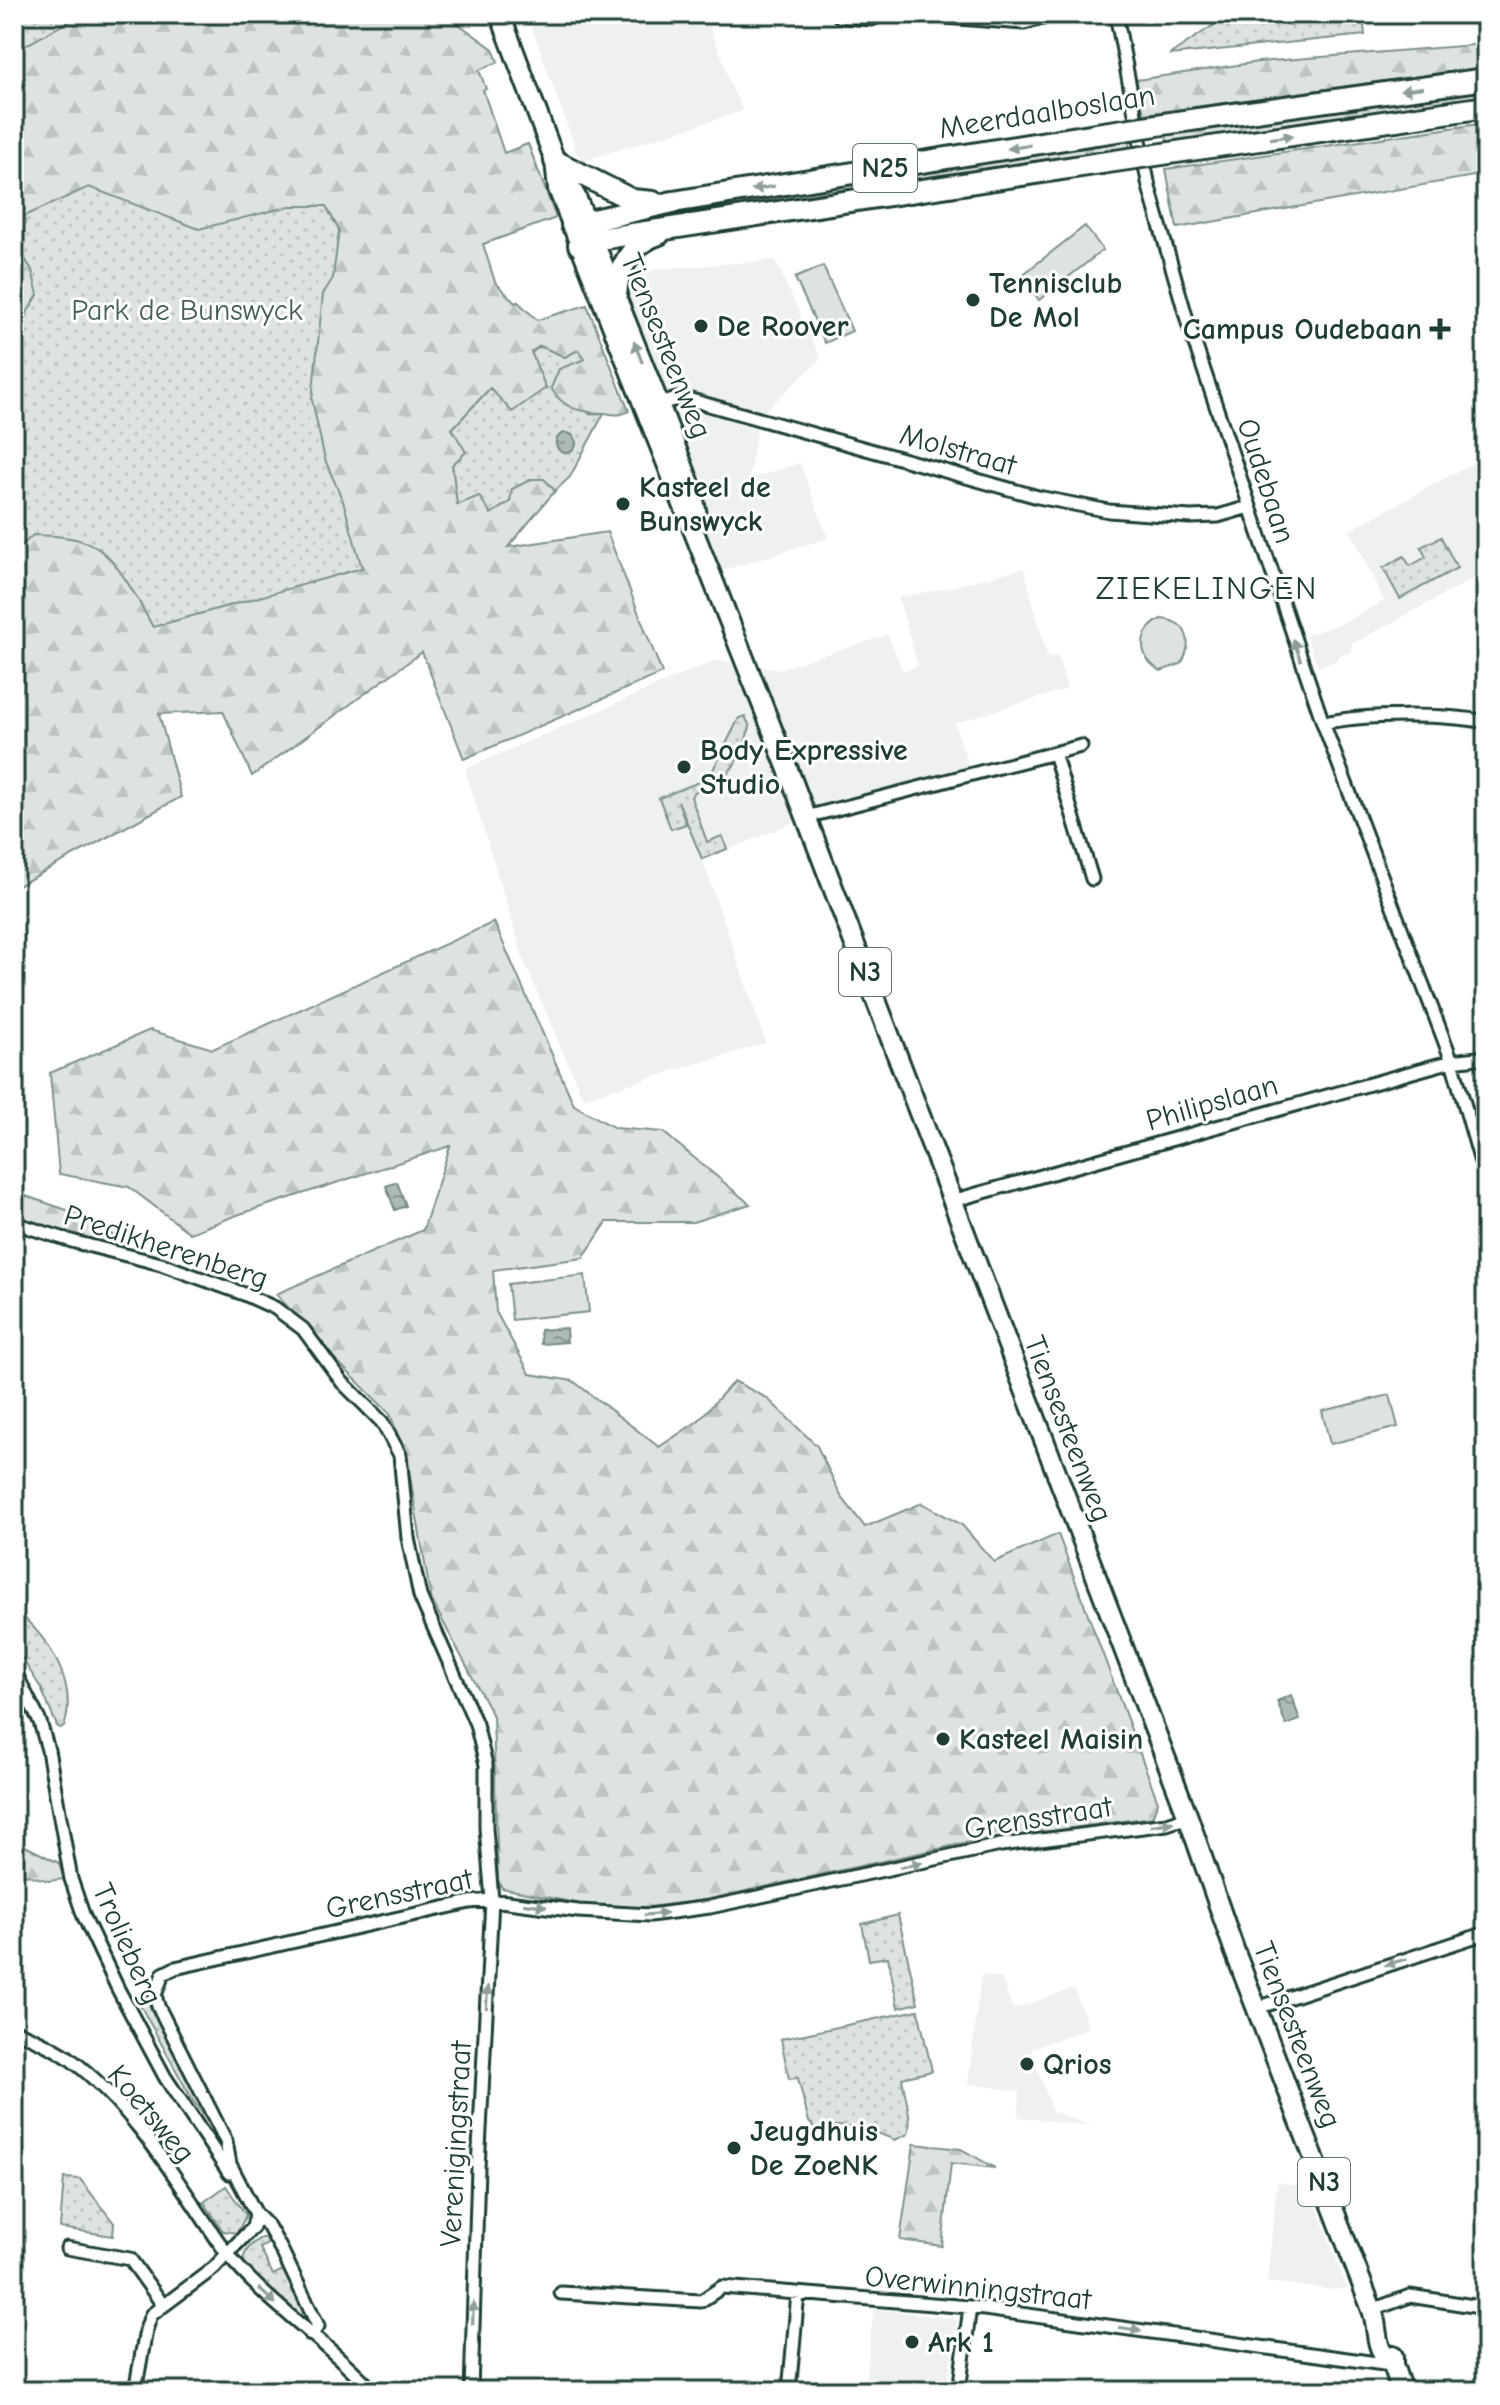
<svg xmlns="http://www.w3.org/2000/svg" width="1500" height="2405" viewBox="0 0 1500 2405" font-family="'Comic Neue',sans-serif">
	<defs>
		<pattern id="grass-dots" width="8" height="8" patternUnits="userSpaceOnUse" patternTransform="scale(2)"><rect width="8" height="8" fill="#dee3e2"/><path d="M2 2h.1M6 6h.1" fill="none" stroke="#bec4c2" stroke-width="1.8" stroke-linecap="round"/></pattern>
		<pattern id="forest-firs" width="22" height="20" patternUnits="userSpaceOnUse" patternTransform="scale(2)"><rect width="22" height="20" fill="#dee3e2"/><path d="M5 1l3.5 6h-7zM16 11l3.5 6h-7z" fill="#bec4c2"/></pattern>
		<pattern id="water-ripples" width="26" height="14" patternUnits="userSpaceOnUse" patternTransform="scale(2)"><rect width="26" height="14" fill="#afbab7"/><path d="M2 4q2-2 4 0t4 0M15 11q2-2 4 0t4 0" fill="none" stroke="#8e9896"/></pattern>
	</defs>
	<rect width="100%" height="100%" fill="#fff"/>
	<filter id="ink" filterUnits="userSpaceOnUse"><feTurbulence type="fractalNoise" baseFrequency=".0125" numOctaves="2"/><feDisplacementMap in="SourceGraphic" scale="16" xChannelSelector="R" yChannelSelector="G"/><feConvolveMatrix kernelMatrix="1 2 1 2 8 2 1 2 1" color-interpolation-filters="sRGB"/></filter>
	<g filter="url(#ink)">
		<path fill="#eef1f0" d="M518,14h186l20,48 5,20 14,29 -160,50 -6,-8 -46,-128z
			M775,260l46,99 -62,57 -10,63 51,-16 28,75 -117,36 -114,-284 59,-21z
			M1486,456v122l-2,-5 -132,71 -2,8 -12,4 -2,5 -18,6 -12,-32 35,-11 43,-23 -34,-71z
			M1024,568l24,91 10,-3 9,33 -112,34 16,52 -165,42 -103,44 63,182 -183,55 -58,-134 -60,-195 251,-109 62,9 110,-34 15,36 15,-5 -20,-69 45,-8z
			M981,1975l20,3 12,31 61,-21 15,40 -58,21 21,62 40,15 -74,-9 2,-26 -52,-7z
			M1277,2182l28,5 13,23 29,78 -12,2 -68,-8z
			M874,2309l83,10 -11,72h-82z"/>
		<path fill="url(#grass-dots)" stroke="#7e908b" stroke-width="2" d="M14,14h68l-68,38z
			M341,14h104l-6,41 48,105 41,-16 28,74 -73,26 -99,330 -370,183v-585z
			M1230,14h133l2,21 -196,20z
			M790,191l3,12 -175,28 -4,-10z
			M540,346l25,11 13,-7 7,10 -9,5 13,49 15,-1 -34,64 -15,14 -11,-12 -53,35 -34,-8 -5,-41v-36l38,-41z
			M1441,537l16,31 -57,31 -17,-31 21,-12 6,10 16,-9 -5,-10z
			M745,716l5,11c-5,15 -11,34 -22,46 -11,11 -30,11 -37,24l16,45 15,-6 5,13 -25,10 -24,-58 8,23 -15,5 -12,-31 50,-20 30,-60z
			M14,1609c33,27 65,73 50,118l-4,1 -3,-2 -16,-38 -27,-42z
			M898,1915l20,88 -20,5 -10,-51 -19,3 -7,-36z
			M142,1992l13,19 63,124 -25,-34 -58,-105z
			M918,2010l14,61 -30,7c2,15 11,41 6,56l-13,6 -28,-11 -30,-3 -22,2 -6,-6 -11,-44 -9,1 -8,-40z
			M64,2178l16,1 34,44 -1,13 -53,-8z
			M226,2186l20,29 -9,18 -14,-2 -19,-29z
			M261,2238h7l3,4 -11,6 13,27 12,-6 27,59 -35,-27 -34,-36c-1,-12 8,-22 18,-27z"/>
		<path fill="url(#forest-firs)" stroke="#7e908b" stroke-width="2" d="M82,14h363l48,35 5,13 -19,8 7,19 -3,1 21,63 24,-9 28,74 -73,26 12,38 20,21 3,-1 19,18 50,-15 42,106c-10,6 -14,3 -26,2 -22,-1 -39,-3 -52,-25l8,-19 26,-10 -7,-9 -13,7 -25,-11 -9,6 15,36 -34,24 -22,-24 -38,41 14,23 -14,13 5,40 22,-9 12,18 19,-12 2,-13 20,-10h12l11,12 -47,56 99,-15 55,141 -198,86 -42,-107 -170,124 -29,-65 -64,3 22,83 -167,91v-335l19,-18c18,1 38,1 55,8 28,11 51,59 65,84l209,-59 -19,-67 -18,-41 -13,-60 11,-106 10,-16 6,-48 -13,-24h-35l-92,23 -110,-42 -69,31 -6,11v-177z
			M1486,44v23l-342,47 -8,-34 122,-18z
			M1486,91v12l-318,45 -2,-14 257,-36z
			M1486,123v51l-309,54 -11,-59z
			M1129,141l2,13 -338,49 -3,-12z
			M14,242l18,28 6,25 -13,21 -11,8z
			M494,922l80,183 41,23 48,4 87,72 -57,18h-86l-24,36 -90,12 3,42 34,62 43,7 86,66 39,-26 36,-40 33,17 50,48 24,50 24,31 57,-24 40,22 32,37 64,-28 100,268 -6,15 -187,26 -260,57 -56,7h-54l-93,-19 -4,-8 -5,-164 -62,-117 -24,-140 -17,-45 -55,-55 -59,-65 147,-64 27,-84 -210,68 -50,19 -61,-46 -70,-13 -9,-101 100,-43 63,19z
			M14,1192l79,27 35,29 -114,-27z
			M25,1846l34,17 5,16 -15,2 -35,-10v-22z
			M914,2144l47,5 34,19 -44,-5 -9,83 -42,-6z"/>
		<path fill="#dee3e2" stroke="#7e908b" stroke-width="2" d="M1085,226l18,24 -64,50 -18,-24z
			M823,266l29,65 -27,12 -30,-65z
			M1161,619c27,2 33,23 20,45l-20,7c-24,-14 -24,-39 0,-52z
			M585,1275l4,37 -77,8 -4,-36z
			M1390,1395l8,32 -68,17 -8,-33z"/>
		<path fill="url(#water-ripples)" stroke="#758883" stroke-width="2" d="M556 443a10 10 0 1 1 20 0a10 10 0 1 1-20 0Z
			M397,1182l9,24 -11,4 -9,-24z
			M566,1328l1,14 -26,2 -1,-14z
			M1291,1695l9,25 -14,5 -9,-24z"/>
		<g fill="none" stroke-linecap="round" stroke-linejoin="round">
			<g stroke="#1f3d34" stroke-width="17">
				<path id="minor" d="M837,14l4,3 31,2 12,-5
					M905,14l119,9 33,-9
					M1116,14l33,173 39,136 135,400 129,338 34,119
					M659,404l18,-5 14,1 347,97 71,14 81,6 28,-1 31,-9
					M1323,723c43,-9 120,-9 163,-1
					M1054,753l38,126
					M806,817l275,-71
					M952,1201l500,-140 34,-4
					M14,1223l61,19 86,22 83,30 31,14 28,21 39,53 40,40 18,33 8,83 12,58 56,128 10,41v63l6,72 -14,268 -7,223
					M14,1670l26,52 8,28 23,129 13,38 34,72 47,88 64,96
					M1257,2008l229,-75
					M14,2030c18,8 38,16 55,28 67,50 111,128 158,196l26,-27 3,-13
					M67,2248l63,11 33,46
					M561,2293l140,8 21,-14 248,20 421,58
					M1372,2310l38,-14 76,12
					M311,2335l7,-9 -36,-75 -14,-25 -12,-12 -26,-50 -4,-23 -68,-135 -3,-11 8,-21 12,-6 295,-66 22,-2 86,11 72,4 60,-8 291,-62 166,-21 21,-7
					M135,2391l11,-61 5,-15 63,-47 13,-14c43,52 100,87 146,137
					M789,2391l9,-97
					M959,2391l11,-84"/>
			</g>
			<g stroke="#1f3d34" stroke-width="24">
				<path id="primary" d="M500,14l55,147 21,36 83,207 33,85 6,32
					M555,161l3,28 8,20 221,558 401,1050 47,135 137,358c8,22 0,37 21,55
					M1393,2356v9l9,26"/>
			</g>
			<g stroke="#1f3d34" stroke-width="26">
				<path id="trunk" d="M1198,119l288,-40
					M1204,148l282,-41
					M555,161l77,39 21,2
					M572,225l101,-23 423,-68
					M579,245l14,-5 508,-77
					M616,296c1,-27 16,-54 43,-62"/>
			</g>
			<use href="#minor" stroke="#fff" stroke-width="11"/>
			<use href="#primary" stroke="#fff" stroke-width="18"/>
			<use href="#trunk" stroke="#fff" stroke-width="20"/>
			<g stroke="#1f3d34" stroke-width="26" stroke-linecap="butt">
				<path id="trunk-bridge" d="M1096,134l102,-15
					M1101,163l103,-15"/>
			</g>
			<use href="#trunk-bridge" stroke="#fff" stroke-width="20"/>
		</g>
		<defs><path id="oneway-solid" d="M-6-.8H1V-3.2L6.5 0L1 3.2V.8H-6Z" transform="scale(2)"/></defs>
		<g fill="#8f9e9a">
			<use href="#oneway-solid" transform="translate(1412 89) rotate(172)"/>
			<use href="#oneway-solid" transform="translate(1282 137) rotate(-8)"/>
			<use href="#oneway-solid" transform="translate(1019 147) rotate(171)"/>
			<use href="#oneway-solid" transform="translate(763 188) rotate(171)"/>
			<use href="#oneway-solid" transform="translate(638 352) rotate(-112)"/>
			<use href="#oneway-solid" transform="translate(1297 650) rotate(-109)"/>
			<use href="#oneway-solid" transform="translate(1162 1824) rotate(-9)"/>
			<use href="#oneway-solid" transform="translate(911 1865) rotate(-12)"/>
			<use href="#oneway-solid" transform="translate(535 1905) rotate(8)"/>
			<use href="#oneway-solid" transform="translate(656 1914) rotate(-5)"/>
			<use href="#oneway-solid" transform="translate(1396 1962) rotate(163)"/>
			<use href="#oneway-solid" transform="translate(487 1997) rotate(-87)"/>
			<use href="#oneway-solid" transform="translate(267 2296) rotate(43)"/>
			<use href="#oneway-solid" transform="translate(473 2313) rotate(-88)"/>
			<use href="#oneway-solid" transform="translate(1130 2329) rotate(8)"/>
		</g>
	</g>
	<g fill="#1f3d34" stroke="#fff" stroke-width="3">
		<circle cx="973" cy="300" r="8"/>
		<circle cx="701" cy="326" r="8"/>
		<path d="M1436 317h8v8h8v8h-8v8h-8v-8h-8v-8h8z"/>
		<circle cx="623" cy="504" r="8"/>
		<circle cx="684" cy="767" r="8"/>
		<circle cx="943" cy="1739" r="8"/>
		<circle cx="1027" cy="2064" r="8"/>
		<circle cx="734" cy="2148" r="8"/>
		<circle cx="912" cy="2342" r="8"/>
	</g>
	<g text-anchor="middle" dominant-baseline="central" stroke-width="6" stroke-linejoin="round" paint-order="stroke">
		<g fill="#fff" stroke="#627771" stroke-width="2">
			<rect x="853" y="144" width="64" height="48" rx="6"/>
			<rect x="839" y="948" width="52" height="48" rx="6"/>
			<rect x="1298" y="2158" width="52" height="48" rx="6"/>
		</g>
		<g font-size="28" font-weight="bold" fill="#1f3d34">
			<text x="885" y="168">N25</text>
			<text x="865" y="972">N3</text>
			<text x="1324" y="2182">N3</text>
		</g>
		<g font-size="30" fill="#1f3d34" stroke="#fff">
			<text transform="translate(1047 112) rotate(-9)">Meerdaalboslaan</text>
			<text transform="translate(666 346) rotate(68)">Tiensesteenweg</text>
			<text transform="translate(958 450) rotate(16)">Molstraat</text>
			<text transform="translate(1266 481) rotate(72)">Oudebaan</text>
			<text transform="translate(1212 1103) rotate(-16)">Philipslaan</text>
			<text transform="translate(166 1247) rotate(18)">Predikherenberg</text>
			<text transform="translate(1068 1429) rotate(69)">Tiensesteenweg</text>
			<text transform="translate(1038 1818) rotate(-9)">Grensstraat</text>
			<text transform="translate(399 1894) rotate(-12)">Grensstraat</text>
			<text transform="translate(127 1944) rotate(66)">Trolieberg</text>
			<text transform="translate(1297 2035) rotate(69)">Tiensesteenweg</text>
			<text transform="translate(151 2114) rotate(50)">Koetsweg</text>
			<text transform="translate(456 2144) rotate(-87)">Verenigingstraat</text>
			<text transform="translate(978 2288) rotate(6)">Overwinningstraat</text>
		</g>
		<g font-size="30" font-weight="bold" fill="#1f3d34" stroke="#fff" text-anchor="start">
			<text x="989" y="283">Tennisclub<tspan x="989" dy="34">De Mol</tspan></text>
			<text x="717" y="326">De Roover</text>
			<text x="1422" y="329" text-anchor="end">Campus Oudebaan</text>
			<text x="639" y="487">Kasteel de<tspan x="639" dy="34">Bunswyck</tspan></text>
			<text x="700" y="750">Body Expressive<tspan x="700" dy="34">Studio</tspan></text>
			<text x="959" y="1739">Kasteel Maisin</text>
			<text x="1043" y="2064">Qrios</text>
			<text x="750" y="2131">Jeugdhuis<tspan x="750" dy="34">De ZoeNK</tspan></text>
			<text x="928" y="2342">Ark 1</text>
		</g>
		<g font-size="30" fill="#455e57" stroke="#fff">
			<text x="187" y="310">Park de Bunswyck</text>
		</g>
		<g font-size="32" letter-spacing="2" fill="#1f3d34" stroke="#fff">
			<text x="1207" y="588">ZIEKELINGEN</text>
		</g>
	</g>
	<rect width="1500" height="2405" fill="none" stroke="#fff" stroke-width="48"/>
	<rect x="24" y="24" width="1452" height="2357" fill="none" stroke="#1f3d34" stroke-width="3" filter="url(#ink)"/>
</svg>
